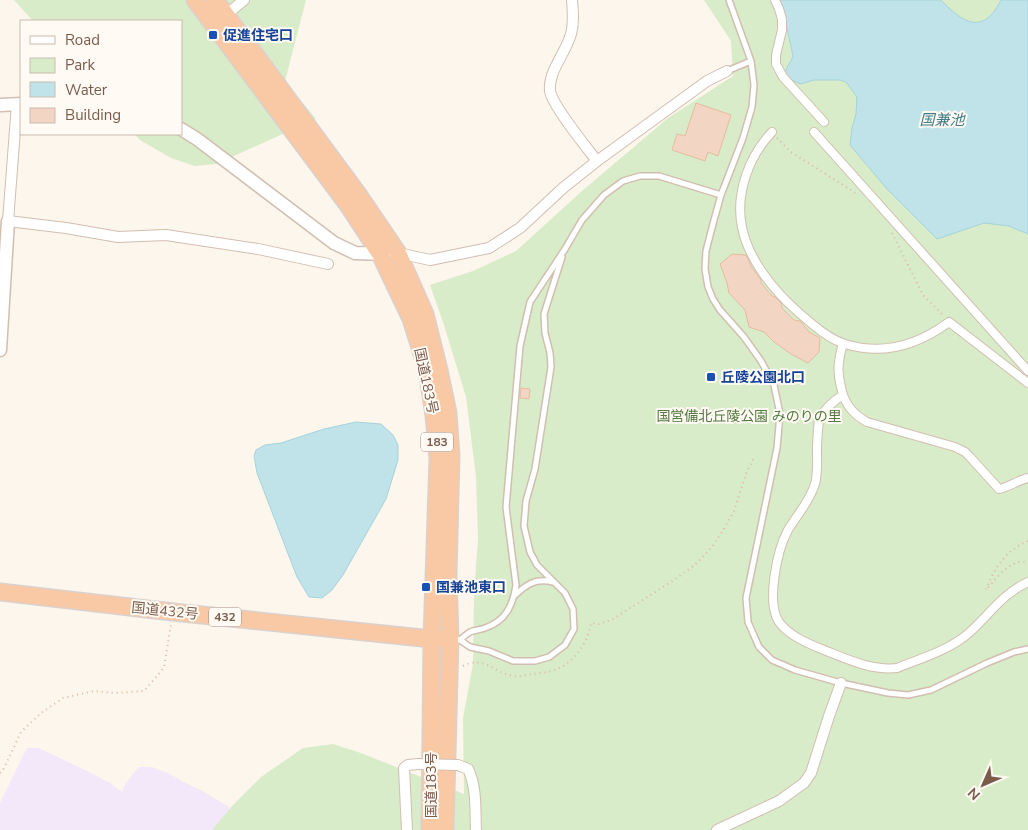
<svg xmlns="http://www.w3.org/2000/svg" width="1028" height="830" viewBox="0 0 1028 830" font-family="'Nunito Sans','Noto Sans JP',sans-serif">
	<rect width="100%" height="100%" fill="#fdf6ec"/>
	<path fill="#f3e8fa" d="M27,748h12l52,25 19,10 12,9 3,-7 7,-10 7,-8h13l16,6 18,10 15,7 28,17 3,9 -6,14h-226v-27z"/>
	<path fill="#d8ecc9" d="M14,0h292l-21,81 31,38 -100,45 -21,2 -24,-8 -31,-18 -6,-6h47v-113h-148z
		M704,0h324v830h-816l21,-25 28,-28 42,-29 30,-4 28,9 103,41 -1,-76 10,-54 1,-68 4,-58 -2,-61 -10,-80 -22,-72 -14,-40 43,-14 43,-20 66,-60 86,-73 65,-42 -2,-35z"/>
	<path fill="#bfe3e8" stroke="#a5d3da" d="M779,0h162c22,23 42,36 60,0h27v234l-19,-8 -25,-3 -47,16 -50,-50 -37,-44 2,-17 4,-14 1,-17 -11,-15 -6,-2h-26l-13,4 -15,-6c-3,-10 5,-14 7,-22l-11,-51z
		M356,422l25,2 12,11 5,10v15l-12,39 -43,76 -11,15 -10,8 -13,-1 -12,-20 -40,-104 -3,-17 2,-6 9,-5 16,-2 43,-14z"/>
	<path fill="#f3d5c3" stroke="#e6bba3" d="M696,103l35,12 -13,41 -10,-4 -3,9 -33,-11 5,-16 8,2z
		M732,254l14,1 6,13 9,12v3l11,13 3,1 6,6 1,5 12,12 6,1 9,11 11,6 -1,14 -11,11 -17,-9 -17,-12 -10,-10 -15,-5 -4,-17 -16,-17 -2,-10 -7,-19z
		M521,388l9,1 -1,10 -9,-1z"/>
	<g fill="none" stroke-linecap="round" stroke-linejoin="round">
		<g stroke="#d1beb0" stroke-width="8">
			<path id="service" d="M729,0l22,61 3,24 -2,22 -9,31 -22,57 -7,25 -8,31 -1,18 3,18 5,12 7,11 24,27 17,24 13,24 6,29 -3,34 -31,150 2,24 11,25 13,13 23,10 46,13 47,10 20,2 23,-5 56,-27 27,-11 14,-3
				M727,71l24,-10
				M514,596c13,-12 21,-18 39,-14
				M453,639l7,1c3,-3 7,-6 10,-8 4,-2 10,-2 15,-4 21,-7 28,-23 31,-43l-10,-78 14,-161 10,-44 35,-53 17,-29 22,-25 19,-14 17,-5h19l62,19
				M460,640l10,7 19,4 24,10h22l14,-4 16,-12 9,-16 -1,-20 -8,-16 -28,-28 -7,-13 -6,-26 2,-25 9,-32 16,-102 -1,-14 -5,-20 -1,-19 18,-57"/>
		</g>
		<g stroke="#d1beb0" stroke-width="10">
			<path id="pedestrian" d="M775,0l4,9 3,10v11l-6,25v9l7,13 41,45
				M772,132c-23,24 -37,62 -30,95 6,32 32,64 56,85 14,12 29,26 47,32 39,12 73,1 104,-22l79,61
				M814,132l214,239
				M843,343c-6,22 -6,30 0,52 -10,6 -18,14 -24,24 -1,10 -2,20 -2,31 0,11 1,23 -2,34 -5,17 -18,31 -27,46 -11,20 -22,73 -9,92 10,14 30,22 45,28 23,9 48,21 73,18 25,-10 53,-18 73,-36 20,-18 32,-38 58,-50
				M843,395c5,13 12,20 24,27l88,25 10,5 5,5 29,32c7,-1 20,-9 29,-11"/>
		</g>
		<g stroke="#d1beb0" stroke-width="12">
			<path id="minor" d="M572,0c1,12 2,23 -1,34 -5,19 -23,37 -21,57 2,14 37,57 47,70
				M226,15l18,-15
				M17,104l-9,117 58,7 52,9 48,-2 92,14 70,15
				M398,253l32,7 59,-12 31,-20 43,-40 34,-27 110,-80 20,-10
				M458,765l10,4c9,18 7,41 8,61
				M407,830l-3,-62 4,-3 10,-1
				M717,830l62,-29 25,-18 7,-10 18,-57 12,-33"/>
		</g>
		<g stroke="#d1beb0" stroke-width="15">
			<path id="tertiary" d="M0,105l21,-1
				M181,129l16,10 137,104 21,10 30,1
				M0,350l8,-129"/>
		</g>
		<g stroke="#dad1cd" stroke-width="19">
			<path id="trunk" d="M195,0l153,205 32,49 31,65 16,51 7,45 4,43 -6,181 -2,191
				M215,0l145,197 38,56 27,61 14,56 9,43 3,43 -3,118 2,65 -5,191
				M0,592l173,20 259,27h10"/>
		</g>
		<path stroke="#d9b8a5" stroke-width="2" stroke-dasharray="1 4" stroke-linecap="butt" d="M777,138l14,14 66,42
			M892,233l31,62 20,20
			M1028,541c-22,9 -34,27 -42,49 8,-9 18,-23 30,-27 4,-2 8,-1 12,-1
			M463,666c21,-11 31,7 50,10 7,1 13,-1 19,-2 6,-1 13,-1 19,-3 22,-6 36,-26 40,-48l8,1 6,-2 8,-3 61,-39 23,-17 15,-16 10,-15 12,-21 13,-40 7,-13
			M0,773l3,-3 18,-38 20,-19 22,-15 31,-7 21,2 29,-2 20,-23 7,-44"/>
		<use href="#service" stroke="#fff" stroke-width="5"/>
		<use href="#pedestrian" stroke="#fff" stroke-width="8"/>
		<use href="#minor" stroke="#fff" stroke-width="10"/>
		<use href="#tertiary" stroke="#fff" stroke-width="12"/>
		<use href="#trunk" stroke="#f9c8a4" stroke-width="16"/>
		<g stroke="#d1beb0" stroke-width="12" stroke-linecap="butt">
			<path id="minor-bridge" d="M418,764l40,1"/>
		</g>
		<use href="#minor-bridge" stroke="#fff" stroke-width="10"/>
	</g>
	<g fill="#1a4fb4" stroke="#fffaf3" stroke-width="2">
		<rect x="208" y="30" width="10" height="10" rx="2.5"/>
		<rect x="706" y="372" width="10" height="10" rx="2.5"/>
		<rect x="421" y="582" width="10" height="10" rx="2.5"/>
	</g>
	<g text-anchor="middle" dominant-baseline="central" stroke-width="4" stroke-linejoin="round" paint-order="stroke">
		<g fill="#fffaf3" stroke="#a28b7f" stroke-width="1">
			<rect x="421" y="432.5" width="32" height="19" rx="4"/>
			<rect x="209" y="607.5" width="32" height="19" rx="4"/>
		</g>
		<g font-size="12" font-weight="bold" fill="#7a5c4d">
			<text x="437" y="442">183</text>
			<text x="225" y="617">432</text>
		</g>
		<g font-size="14" font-weight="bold" fill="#164399" stroke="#fffaf3" text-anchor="start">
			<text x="223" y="35">促進住宅口</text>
			<text x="721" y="377">丘陵公園北口</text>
			<text x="436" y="587">国兼池東口</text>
		</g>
		<g font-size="14" fill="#7a5c4d" stroke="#fffaf3">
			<text transform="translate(426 381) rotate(78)">国道183号</text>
			<text transform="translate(165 611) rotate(6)">国道432号</text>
			<text transform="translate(431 785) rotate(-90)">国道183号</text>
		</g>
		<g font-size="14" fill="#537a41" stroke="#fffaf3">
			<text x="749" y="416">国営備北丘陵公園 みのりの里</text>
		</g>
		<g font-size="15" font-style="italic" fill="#437c86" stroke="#fffaf3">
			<text x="942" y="120">国兼池</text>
		</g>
	</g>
	<rect x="20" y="20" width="162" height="115" fill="#fffaf3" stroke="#cabbb1"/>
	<rect x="30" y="36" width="25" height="8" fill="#ffffff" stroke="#cabbb1"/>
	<text x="65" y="45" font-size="15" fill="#7a5c4d">Road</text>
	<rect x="30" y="58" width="25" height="15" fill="#d8ecc9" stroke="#cabbb1"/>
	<text x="65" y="70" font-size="15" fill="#7a5c4d">Park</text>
	<rect x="30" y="82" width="25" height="15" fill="#bfe3e8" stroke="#cabbb1"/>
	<text x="65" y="95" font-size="15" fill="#7a5c4d">Water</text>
	<rect x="30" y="108" width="25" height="15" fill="#f3d5c3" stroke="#cabbb1"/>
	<text x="65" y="120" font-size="15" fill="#7a5c4d">Building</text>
	<g transform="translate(983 785) rotate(225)" stroke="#fffaf3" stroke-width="4" paint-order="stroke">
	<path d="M0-4L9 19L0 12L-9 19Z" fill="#7a5c4d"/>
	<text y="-8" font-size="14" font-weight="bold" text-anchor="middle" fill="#7a5c4d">N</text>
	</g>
</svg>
